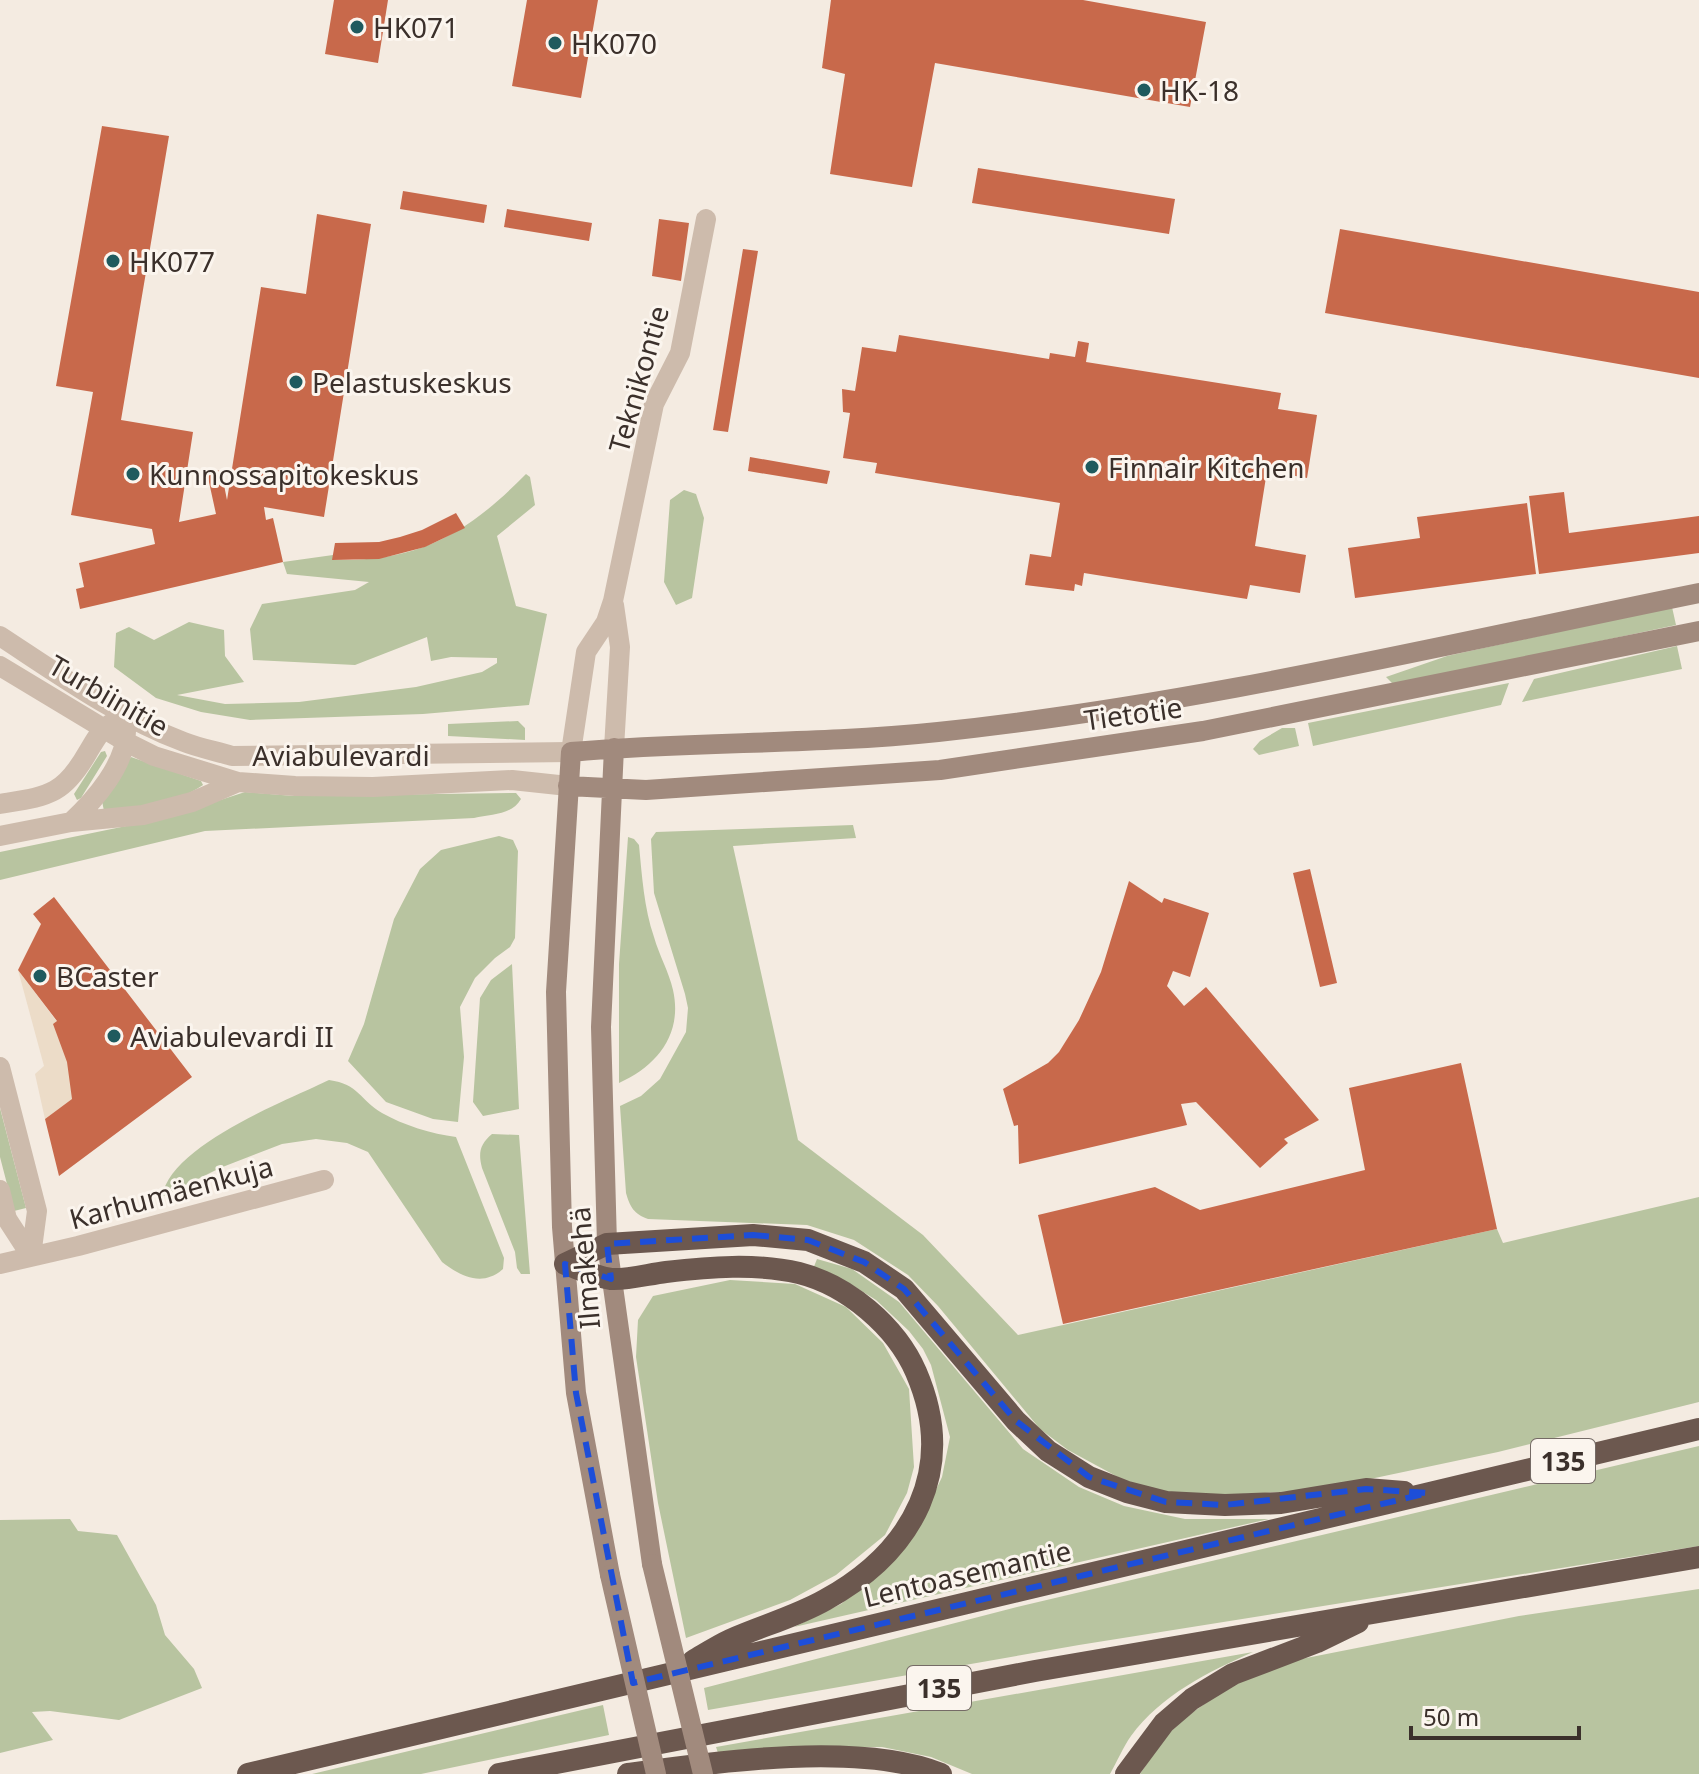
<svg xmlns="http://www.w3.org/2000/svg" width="1699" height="1774" viewBox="0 0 1699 1774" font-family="'Noto Sans',sans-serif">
	<rect width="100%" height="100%" fill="#f4ebe1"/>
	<path fill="#b8c4a0" d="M526,474l4,3 5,28 -38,31 19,70 31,8 -18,91 -106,9 -173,6 -49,-8 -45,-14 -42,-31 2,-34 13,-6 25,13 35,-18 35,8 1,26 19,26 -67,13 48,9 74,-2 117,-15 66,-15 15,-9v-5l-46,-1 -20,4 -4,-24 -72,28 -102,-5 -3,-31 12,-25 93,-14 14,-8 -82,-8 -4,-12 50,-7v5c86,2 134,-26 193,-86z
		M684,490l12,4 8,24 -12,80 -16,7 -12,-23 6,-82z
		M1672,607l4,18 -282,60 -8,-8 61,-21z
		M1677,646l5,23 -160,33 12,-23z
		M1509,683l-8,22 -188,41 -5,-23z
		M518,721l7,7v12l-77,-4v-12z
		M1282,728h13l4,18 -40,9 -6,-6 7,-8z
		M105,751l2,5 -26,42 -4,2 -3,-6 27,-42z
		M131,757l70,24 2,4c-29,20 -65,22 -99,26l-2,-10z
		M245,792l49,4 222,-3 5,6c-9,16 -30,15 -47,19l-269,13 -205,49v-28l165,-34z
		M853,825l3,13 -123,8 65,294 125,95 95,100 479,-106 6,14 196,-46v205l-201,50 -180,38 -94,5 -64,-3 -33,-10 -59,-32 -28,-21 -102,-123 -30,-31 -54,-35 -47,-15 -159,-6c-14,-5 -18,-12 -22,-26l-6,-87 21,-10 19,-17 26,-47 2,-24 -3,-14 -31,-101 -3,-54 5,-7z
		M499,836l14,4 5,11 -3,87 -5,9 -15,11 -20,20 -15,29 4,50 -6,65 -25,-3 -47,-17 -38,-41 16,-37 30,-105 26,-50 21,-19z
		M628,837l6,2 5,6c3,31 5,63 15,92 5,18 15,35 19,53 10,44 -16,76 -54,93v-119z
		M512,964l7,145 -36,7 -10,-14 7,-104 11,-18z
		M329,1080c30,4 31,20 53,33 21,12 50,21 74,24l48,121 -1,11c-20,18 -42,8 -61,-7l-74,-110 -21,-9 -31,-4 -34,5 -62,24 -58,29c8,-52 124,-96 167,-117z
		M0,1108l26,100 -12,3 -14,-54z
		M492,1134l27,1 11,139h-9l-4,-6 -2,-16 -33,-84c-4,-15 -2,-24 10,-34z
		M817,1259l35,10 47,33 124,147 56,38 45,19 61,13h84l-475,108 47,-23 28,-22 45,-46 28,-59 8,-40 -19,-72 -8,-16 -14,-18 -33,-31 -24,-15 -39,-16z
		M730,1280l65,4 51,23 37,36 26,46 5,78 -7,26 -22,42 -49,40 -46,25 -104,38 -28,-135 -22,-146 2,-37 15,-24z
		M1699,1446v100l-620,99 -371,65 -4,-22 313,-81z
		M70,1519l8,12 39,4 39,70 9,30 29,34 8,19 -83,32 -69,-9 -18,1 21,28 -53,13v-233z
		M1699,1589v185h-559l24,-36 22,-21 50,-35 55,-21 228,-45z
		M1253,1652c-45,20 -92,43 -122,84 -8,11 -14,26 -21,38h-138l-41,-17 -49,-10h-79l-85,6 -2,-6z
		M603,1705l6,30 -188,39h-109z"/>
	<path fill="#ecdcc8" d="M18,970l82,109 -55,40 -10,-45 9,-8z"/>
	<path fill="#c8694b" d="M334,0h54l-10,63 -53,-9z
		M527,0h71l-17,98 -69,-12z
		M831,0h252l123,22 -16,85 -255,-44 -23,124 -82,-13 15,-100 -23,-6z
		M102,126l67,10 -48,284 72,12 -14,90 37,-8 -9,-41 14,-3 6,30 34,-213 45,7 11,-80 54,10 -47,293 -60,-10 2,13 7,-2 10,44 -203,47 -4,-20 8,-2 -5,-24 76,-19 -3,-15 -81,-14 22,-123 -37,-6z
		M978,168l197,31 -6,35 -197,-31z
		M403,191l84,14 -3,18 -84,-14z
		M507,209l85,14 -3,18 -85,-14z
		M659,219l30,4 -8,58 -29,-5z
		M1340,229l359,63v86l-374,-65z
		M743,249l15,2 -30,181 -15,-2z
		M899,335l150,24 1,-6 25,4 3,-16 11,2 -3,19 195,31 -3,16 39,6 -10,63 -40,-7 -12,75 51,9 -6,38 -50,-8 -3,14 -163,-26 -2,13 -7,-2 -1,7 -49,-6 5,-31 21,3 9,-54 -185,-30 2,-10 -34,-5 7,-45 -7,-1 -1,-23 13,2 7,-44 34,5z
		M750,457l80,14 -3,13 -79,-13z
		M1564,492l5,41 130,-17v37l-160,21 -10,-78z
		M1527,503l9,71 -181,24 -7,-50 72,-10 -3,-21z
		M456,513l9,15 -40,19 -46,12 -47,1 3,-17 44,-1 21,-5 22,-7z
		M1310,869l27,114 -17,4 -27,-114z
		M1129,881l33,22 2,-5 45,15 -19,64 -17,-6 -6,15 17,20 22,-19 113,133 -35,19 4,4 -28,25 -64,-66 -15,2 6,21 -168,39 -1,-39 -4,1 -11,-37 45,-26 11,-11 20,-32 22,-48z
		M54,897l138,180 -133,99 -14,-57 27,-20 -5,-37 -14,-38 4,-3 -39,-51 23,-46 -8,-10z
		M1461,1063l36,166 -434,95 -25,-109 117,-28 45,23 165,-40 -16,-82z"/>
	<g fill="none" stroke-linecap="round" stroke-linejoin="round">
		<path stroke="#cdbbac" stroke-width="20" d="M614,605l6,42 -6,101
			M571,752l15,-100 20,-30 7,-21 41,-197 26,-51 26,-134
			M0,1067l37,144 -6,45
			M0,1190l7,29 24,37
			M0,1264l78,-18 246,-66"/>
		<path stroke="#cdbbac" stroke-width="20" d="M0,636c58,38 118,81 184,106 15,6 32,9 48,14l339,-4
			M0,666l126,76 28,14 84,26
			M0,804c48,-8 63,-8 88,-52 8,-13 12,-22 24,-29
			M71,822c24,-22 55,-58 55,-91
			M0,836l71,-14 72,-7 49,-13 46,-20 57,4 78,1 139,-7 56,6"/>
		<path stroke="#a18a7d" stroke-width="20" d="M614,748l-13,279 6,217 45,320
			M568,786l78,4 294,-20 263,-39 496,-100
			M610,1575l-34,-182 -14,-166 -6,-235 15,-240c122,-11 245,-7 367,-20 257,-27 509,-88 761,-139"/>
		<path stroke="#6c584f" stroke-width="22" d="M565,1264l42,-20 146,-9 55,5 56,22 40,27 112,132 32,30 41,26 38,15 39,10 59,3 56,-2 85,-14 38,3
			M565,1264c14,5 31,13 46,15 17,1 38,-5 55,-7 43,-5 90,-9 133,1 48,12 97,53 117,99 42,97 -2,179 -91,228 -30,17 -64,26 -95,40 -13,6 -25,14 -37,21
			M248,1774l1451,-345
			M499,1774l536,-103 664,-114
			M628,1774c87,-12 231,-33 313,0
			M1126,1774l38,-51 28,-24 41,-25 84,-32 41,-20"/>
		<path stroke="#a18a7d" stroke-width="20" d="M652,1564l51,210
			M610,1575l46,199"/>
	</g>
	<path fill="none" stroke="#1d4ed8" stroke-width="6" stroke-dasharray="16 10" stroke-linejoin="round" d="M753,1235l55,5 56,22 40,27 112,132 73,56 77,25 59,3 141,-16 62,4 -795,190 -57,-290 -11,-129 46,15 -4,-35z"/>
	<g fill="#1f5a5e" stroke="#fbf5ee" stroke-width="3">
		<circle cx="357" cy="27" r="8"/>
		<circle cx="555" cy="43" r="8"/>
		<circle cx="1144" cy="90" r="8"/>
		<circle cx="113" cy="261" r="8"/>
		<circle cx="296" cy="382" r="8"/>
		<circle cx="1092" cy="467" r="8"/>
		<circle cx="133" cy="474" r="8"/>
		<circle cx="40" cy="976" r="8"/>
		<circle cx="114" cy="1036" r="8"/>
	</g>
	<g text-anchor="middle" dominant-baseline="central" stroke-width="6" stroke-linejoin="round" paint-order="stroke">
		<g fill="#fbf5ee" stroke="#756b66" stroke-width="2">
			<rect x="1531" y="1439" width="64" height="44" rx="6"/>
			<rect x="907" y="1666" width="64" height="44" rx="6"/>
		</g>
		<g font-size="26" font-weight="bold" fill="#3b302b">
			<text x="1563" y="1461">135</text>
			<text x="939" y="1688">135</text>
		</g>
		<g font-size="28" fill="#3b302b" stroke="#fbf5ee" text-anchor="start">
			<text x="373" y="27">HK071</text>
			<text x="571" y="43">HK070</text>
			<text x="1160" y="90">HK-18</text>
			<text x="129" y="261">HK077</text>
			<text x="312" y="382">Pelastuskeskus</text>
			<text x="1108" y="467">Finnair Kitchen</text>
			<text x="149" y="474">Kunnossapitokeskus</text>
			<text x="56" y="976">BCaster</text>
			<text x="130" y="1036">Aviabulevardi II</text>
		</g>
		<g font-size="28" fill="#3b302b" stroke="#fbf5ee">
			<text transform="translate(638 379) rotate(-74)">Teknikontie</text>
			<text transform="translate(109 695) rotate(30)">Turbiinitie</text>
			<text transform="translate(1133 713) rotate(-8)">Tietotie</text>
			<text x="341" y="755">Aviabulevardi</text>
			<text transform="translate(171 1192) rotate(-15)">Karhumäenkuja</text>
			<text transform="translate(584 1268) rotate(-95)">Ilmakehä</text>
			<text transform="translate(967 1573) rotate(-13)">Lentoasemantie</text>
		</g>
	</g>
	<path d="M1411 1726v12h168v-12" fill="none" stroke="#3b302b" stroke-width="4"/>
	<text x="1423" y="1726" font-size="24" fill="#3b302b" stroke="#fbf5ee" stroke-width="6" paint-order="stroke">50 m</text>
</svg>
